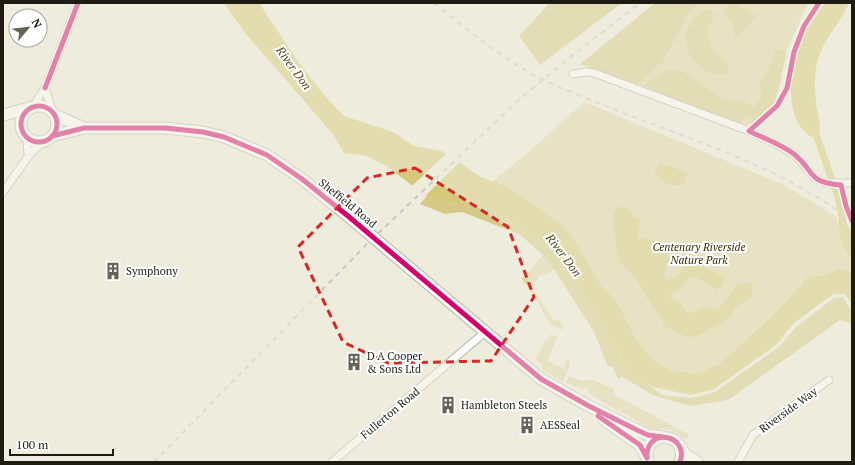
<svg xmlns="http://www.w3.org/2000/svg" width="855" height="465" viewBox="0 0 855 465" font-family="'PT Serif',serif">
	<rect width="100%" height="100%" fill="#eeecdd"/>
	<path fill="#dcd4a5" d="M702,3h106l-22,49 -6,32 -6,20 -22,22 -11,-3h-7l-91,-37 -7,-1 27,-23 26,-50z
		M584,102l200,83 52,31c5,20 2,26 16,42v14l-13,-3 -14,6 -18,2 -7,10 -32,31 -49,46 -21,9 -25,-2 -19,-10 -17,-20 -20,-40 -17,-17 -25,-43 -68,-55 -14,-5 38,-31z
		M543,255l11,14 -9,6 -7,1 -1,4 -2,2 -1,8 20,31 4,-2 5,7v3l-13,-4 -14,-28 -14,-18z
		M553,335l4,1 -9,25 16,8 4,-11 2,6 -7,18 -21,-13v-5l-6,-4 9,-20 2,1 2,-5z
		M569,376l13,5 9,-2 24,10 -2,5 77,41 -4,4 -15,-9 -22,-2 -29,-17 2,-3h-2l-2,3 -3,-2 -27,-16v-4l-3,-2 -2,3 -17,-7z"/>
	<path fill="#d4c987" d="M550,3h72l-82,62 -21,-29z
		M655,3h46l-11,8 -27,51 -27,23 -56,-21z
		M730,3h5l21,13 -21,24 -2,-19 -10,-6z
		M708,9l6,5 -1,6 -6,9c4,19 3,23 20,33l2,12h-19l-19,-15 -6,-20 6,-19z
		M775,49l11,3 -6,32 -6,20 -22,22v-9l-7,-1 -4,7h-7l-91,-37 13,-10 13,-6 13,1 41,28 14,3 5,-3 11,9 9,-11 -3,-15 10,-13z
		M427,196l22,8 14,-3 14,5 40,18 28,19 24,27 31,49 26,48 36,28 30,3 23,-6 64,-45 16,-19 39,-30 9,-1 9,15v12l-12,-4 -112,80 -38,6 -37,-11 -31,-18 -4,2 -6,-13 -4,1 -14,-35 -40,-63 -11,-14 -24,-21 -57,-22 -17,2 -25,-10z"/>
	<path fill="#d5c878" d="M224,3h35l40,60 26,33 19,20 49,16 21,14 28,5 39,26 26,9 57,41 11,14 25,43 17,17 20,40 17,20 19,10 25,2 21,-9 49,-45 32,-32 7,-10 18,-2 14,-6 13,3v32l-7,-10h-11l-16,11 -24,18 -17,21 -63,45 -23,6 -38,-8 -19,-12 -8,-8 -26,-48 -31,-49 -24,-27 -28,-19 -40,-18 -14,-5 -14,3 -22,-8 -41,-30 -19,-10 -23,-3 -12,-20 -87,-100z
		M825,3h24c-11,25 -29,38 -33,66 -2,10 -1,21 0,31 0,12 6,22 3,34l-7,3c-29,-15 -23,-69 -12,-95 6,-13 17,-27 25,-39z
		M663,164l23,8 1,3 -3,8c-11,6 -25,-1 -29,-13l3,-5z
		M622,206c7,2 10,4 12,11l6,2 -3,19c12,0 35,5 31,23 -1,5 -4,9 -4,15l3,4 10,-3 8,-13 5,-4 33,17 1,4 -3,6 -6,2 -19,-12h-7l-4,5v3l-14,9v5l11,5 3,7 4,3 15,-7 13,2c8,-4 13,-16 19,-24l14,-3 3,3 -2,13 -17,10 -2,7 -9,7 -25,13 -10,3 -22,-11 -32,-51 -14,-14 -4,-14 -3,-32 3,-7z
		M844,220l8,12v26c-12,-13 -12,-20 -14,-37z"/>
	<path fill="#eeecdd" d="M448,152l13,9 -37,36 -13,-10z"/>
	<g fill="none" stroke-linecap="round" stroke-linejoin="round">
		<path stroke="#d5c878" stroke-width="7" d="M813,126l25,71 6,30 8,18"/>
		<g stroke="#b6b4a9" stroke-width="9">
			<path id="minor" d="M573,74l14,-2 7,1 155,58 27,13 18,10 21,24 11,5h26
				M45,88l33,-85
				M33,107l12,-19 7,22
				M27,137l1,20 9,-10 11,-7
				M3,192l25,-35
				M332,462l152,-129
				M738,462l15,-27 76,-55"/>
		</g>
		<g stroke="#b6b4a9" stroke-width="13">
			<path id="primary" d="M21 124a18 18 0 1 1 36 0a18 18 0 1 1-36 0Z
				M3,115l26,-7
				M55,115l29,13
				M52,136l32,-8h81l38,4 21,5 43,18 35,24 46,37 193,163 46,26 52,26 9,4 15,2
				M604,420l36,25 7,13
				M679,445l7,10 11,7
				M648,459c-7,-30 43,-28 32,3"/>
		</g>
		<use href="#minor" stroke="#fcfcfa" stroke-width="7"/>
		<use href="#primary" stroke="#fcfcfa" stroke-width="11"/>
		<path stroke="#c8c7c3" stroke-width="2" stroke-dasharray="5 5" stroke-linecap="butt" d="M434,3c32,26 64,52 100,72 22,12 45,20 67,29 86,35 176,60 251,117
			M154,462l213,-218 152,-144 50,-42 71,-55"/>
		<g stroke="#fff" stroke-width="8">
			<path id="cycleway" d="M819,3l-15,23 -10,26 -7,36 -10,18 -28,25c14,7 32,13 45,23 22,18 12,28 47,31l5,21 6,15
				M45,88l33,-85
				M21 124a18 18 0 1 1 36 0a18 18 0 1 1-36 0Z
				M52,136l32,-8h81l38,4 21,5 43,18 35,24 46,37 193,163 46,26 52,26 9,4 15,2
				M598,416l42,29 7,13
				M647,458c-2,-32 43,-24 33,4"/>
		</g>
		<use href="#cycleway" stroke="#d6006c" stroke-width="5"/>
	</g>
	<path d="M0 0H855V465H0ZM415,168l93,59 26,70 -43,64 -103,2 -45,-21 -45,-95 69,-69z" fill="#eeecdd" fill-opacity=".55" fill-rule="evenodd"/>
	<path fill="none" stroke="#d62828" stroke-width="3" stroke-dasharray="8 5" stroke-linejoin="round" d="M415,168l93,59 26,70 -43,64 -103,2 -45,-21 -45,-95 69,-69z"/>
	<defs>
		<g id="building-bare" transform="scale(1.38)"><path d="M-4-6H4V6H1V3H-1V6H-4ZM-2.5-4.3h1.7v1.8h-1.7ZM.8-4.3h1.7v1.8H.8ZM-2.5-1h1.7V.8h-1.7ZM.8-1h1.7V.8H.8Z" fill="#666459" stroke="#fff" stroke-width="2.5" paint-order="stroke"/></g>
	</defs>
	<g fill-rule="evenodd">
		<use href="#building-bare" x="113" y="271"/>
		<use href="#building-bare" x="354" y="362"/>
		<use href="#building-bare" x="448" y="405"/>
		<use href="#building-bare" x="527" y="425"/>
	</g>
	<g text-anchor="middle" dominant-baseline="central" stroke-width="4" stroke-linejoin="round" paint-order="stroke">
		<g font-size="11" fill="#1d1b12" stroke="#fff">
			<text transform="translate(348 203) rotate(39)">Sheffield Road</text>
			<text transform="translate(788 410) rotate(-36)">Riverside Way</text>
			<text transform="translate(390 413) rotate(-40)">Fullerton Road</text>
		</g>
		<g font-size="11" font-style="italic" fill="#342d00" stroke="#fff">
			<text x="699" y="247">Centenary Riverside<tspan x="699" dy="13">Nature Park</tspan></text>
		</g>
		<g font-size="11" fill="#1d1b12" stroke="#fff" text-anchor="start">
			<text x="126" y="271">Symphony</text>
			<text x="367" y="356">D A Cooper<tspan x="367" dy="13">&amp; Sons Ltd</tspan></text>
			<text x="461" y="405">Hambleton Steels</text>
			<text x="540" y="425">AESSeal</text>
		</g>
		<g font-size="12" font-style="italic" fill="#524a1e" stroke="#fff">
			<text transform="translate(294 68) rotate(54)">River Don</text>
			<text transform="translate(564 255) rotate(53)">River Don</text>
		</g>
	</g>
	<rect width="855" height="465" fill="none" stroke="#1d1b12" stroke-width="8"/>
	<g transform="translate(28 28) rotate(62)"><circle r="19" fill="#ffffff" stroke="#a5a4a0"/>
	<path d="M0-3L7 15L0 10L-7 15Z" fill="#666459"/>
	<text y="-6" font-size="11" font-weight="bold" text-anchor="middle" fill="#1d1b12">N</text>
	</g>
	<path d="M10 449v6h103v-6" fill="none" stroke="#1d1b12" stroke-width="2"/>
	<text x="16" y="449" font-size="12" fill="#1d1b12" stroke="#ffffff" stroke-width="3" paint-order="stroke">100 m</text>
</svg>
